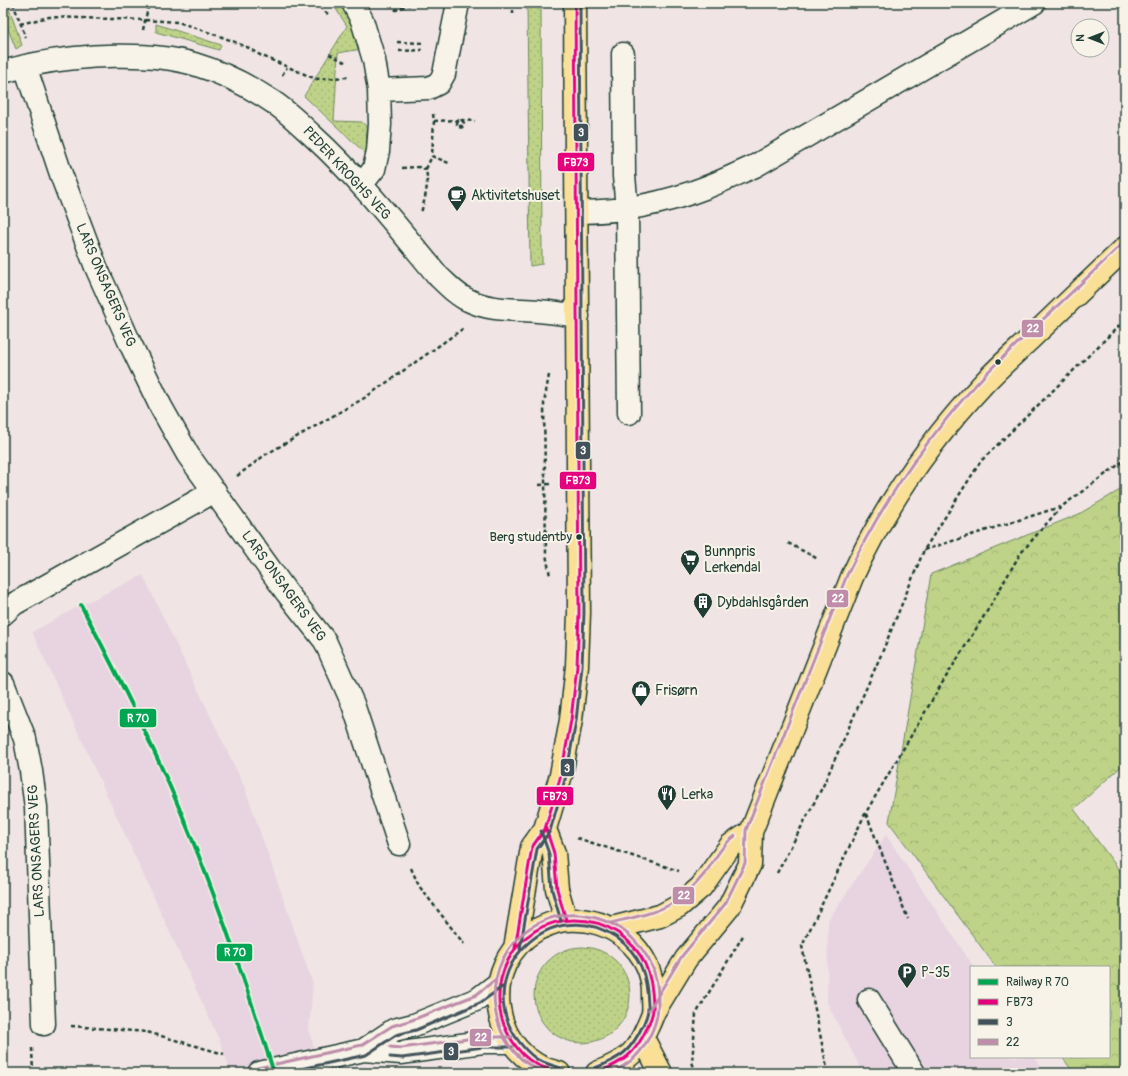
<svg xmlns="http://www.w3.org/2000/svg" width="1128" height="1076" viewBox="0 0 1128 1076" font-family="Pangolin,sans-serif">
	<defs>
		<pattern id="grass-dots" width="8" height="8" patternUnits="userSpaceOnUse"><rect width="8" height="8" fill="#bed388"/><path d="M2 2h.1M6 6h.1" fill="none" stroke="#a3b676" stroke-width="1.8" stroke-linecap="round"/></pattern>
		<pattern id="forest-crowns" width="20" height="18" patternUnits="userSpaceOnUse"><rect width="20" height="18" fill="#bed388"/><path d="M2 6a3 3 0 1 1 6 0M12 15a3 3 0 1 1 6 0" fill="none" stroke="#a3b676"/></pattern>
	</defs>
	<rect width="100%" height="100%" fill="#f0e5e4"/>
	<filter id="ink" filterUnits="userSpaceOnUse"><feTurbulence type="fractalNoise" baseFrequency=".025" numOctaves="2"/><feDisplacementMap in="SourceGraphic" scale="8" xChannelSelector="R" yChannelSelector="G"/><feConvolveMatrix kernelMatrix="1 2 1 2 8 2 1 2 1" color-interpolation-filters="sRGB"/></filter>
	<g filter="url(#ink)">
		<path fill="#e8d4e0" d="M143,575l102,213 68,196 -4,46 12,43h-90l-10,-29 -189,-412 49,-27z
			M886,835l88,132h-3v90h64l10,16h-182l-36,-70 1,-83z"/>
		<path fill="url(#grass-dots)" stroke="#6e885e" d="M3,3h4l15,42 -6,4 -13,-32z
			M332,3h10l10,15 10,31 -24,4 -4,68 28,1 4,4 1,22 -2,5 -61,-57 43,-70z
			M527,3h14l1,261 -12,2z
			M156,24l65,21 -2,5 -63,-18z
			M534 995a48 48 0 1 1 96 0a48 48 0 1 1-96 0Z"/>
		<path fill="url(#forest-crowns)" stroke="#6e885e" d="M1125,487v276l-51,46 51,69v195h-51l-12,-16h47v-90h-113l-107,-145 42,-248 148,-60z"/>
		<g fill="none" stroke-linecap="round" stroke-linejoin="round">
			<g stroke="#1f3d34" stroke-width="25">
				<path id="minor" d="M353,3l9,17 12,40 5,30 1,34 -2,27 -4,18 -12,15
					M623,54l1,122 3,33 2,204
					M25,66l37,111 34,90 33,74 32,66 27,48 99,138 38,48 28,63 46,140
					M3,72c11,-3 21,-6 32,-8 44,-9 116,-13 159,0 27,8 55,22 79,38 15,10 28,23 41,35 46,42 85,92 125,140 9,8 17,18 29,23 22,11 46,9 70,11 13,1 27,3 40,5
					M379,90l50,-2 10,-5 5,-9 14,-71
					M577,212c44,0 89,-9 130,-25 16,-6 32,-14 48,-21l279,-163
					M3,614l11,-10 201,-113
					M3,683l22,56 6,32 5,36 8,217
					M869,1000l45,73
					M364,1050l30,-20 20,-5 64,-26 21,-16
					M259,1073l105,-23 37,3 82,-11h29"/>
			</g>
			<g stroke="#1f3d34" stroke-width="25">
				<path id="major" d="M545,829l9,24 3,36 9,31
					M612,928l48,-12 19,-10 22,-19 30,-42 20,-13
					M515,948l17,-101 13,-18 16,-54 10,-55 6,-54 2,-53 -4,-610
					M653,1013l33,-54 43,-52 21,-43 1,-32 101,-255c33,-72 79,-137 133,-195 14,-15 30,-29 46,-44 31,-30 63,-60 94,-90
					M643,1038l18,35
					M559,1073c-70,-15 -83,-110 -21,-144 9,-4 19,-9 29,-9 44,-4 87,30 86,76 0,6 1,13 0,18 -2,5 -4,10 -6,14 -4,9 -9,19 -16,26 -10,9 -22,14 -34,19"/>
			</g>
			<path stroke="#1f3d34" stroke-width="2.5" stroke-dasharray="4 3" stroke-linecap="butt" d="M13,3l13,35
				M314,3l14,11
				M391,3l5,7 17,-7
				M513,3v11
				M20,24l29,-7 96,3 33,2 47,16 24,10 11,7 56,24 33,-2
				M143,30l6,-27
				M397,42l27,1
				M399,51l23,-1
				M329,54l18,9
				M282,75l5,-8
				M433,114l1,7 -2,35 19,8
				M434,121l28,-1 2,3 -1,3h-5l-1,-3c1,-2 2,-3 5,-3l2,3c0,5 -5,6 -7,2 0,-3 1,-5 5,-5l13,1
				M402,168l16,-1 8,2c3,16 -1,29 -5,44
				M426,169l6,-13
				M549,375l-5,28 2,151 4,22
				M237,476l28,-21 101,-58 98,-69
				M539,485l11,-1
				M788,543l30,16
				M924,550l136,-43
				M866,814l42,105
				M577,838l102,33
				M411,868l8,18 45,58
				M777,873l46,-87 58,-131 43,-105 57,-89 144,-141
				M71,1026l76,6 77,22
				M32,1048l1,25
				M696,1073l-4,-11 4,-48 48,-80
				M828,1073l-26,-127 63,-132 76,-129 48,-77 31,-54 41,-47 64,-47
				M872,1073l9,-3"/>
			<use href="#minor" stroke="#f7f3e8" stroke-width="22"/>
			<use href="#major" stroke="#fadf96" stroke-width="22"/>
			<g stroke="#f7f3e8" stroke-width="6">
				<path id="bus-1" d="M546,829l8,24 3,36 9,31
					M515,948l17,-101 13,-18 16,-54 10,-55 6,-54 2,-53 -4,-610
					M559,1073c-7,-3 -16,-5 -23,-9 -10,-5 -19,-15 -25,-25 -32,-51 3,-120 64,-119 15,0 31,5 43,13 27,19 34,41 35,72 1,9 -3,16 -6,23 -12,27 -24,34 -50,45"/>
			</g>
			<g stroke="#f7f3e8" stroke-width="6">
				<path id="bus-2" d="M541,831l8,23 3,36 9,31
					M520,949l17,-100 13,-18 16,-55 10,-55 6,-54 2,-54 -4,-610
					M390,1057l12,1 81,-11h29
					M561,1068c-7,-2 -16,-5 -23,-8 -9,-6 -17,-15 -23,-24 -42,-65 36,-143 101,-99 25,18 31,38 32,68 1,8 -2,13 -5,20 -12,26 -22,33 -48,43
					M282,1073l84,-18 30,-20 20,-5 64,-27 22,-16"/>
			</g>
			<g stroke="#f7f3e8" stroke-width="6">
				<path id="bus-3" d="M611,923c44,-11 65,-13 95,-51 9,-13 16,-27 29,-36
					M649,1010l33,-54 43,-52 20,-41 1,-33 101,-255c35,-72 80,-138 135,-197 14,-15 30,-29 45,-44 32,-29 63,-59 95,-90
					M390,1047l11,1 81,-11h30
					M258,1068l104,-23 30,-19 20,-6 64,-25 20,-16
					M545,1073c-23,-9 -40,-27 -47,-51 -18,-61 31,-119 94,-105 16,4 31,11 42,23 11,11 19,24 22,39 2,7 2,16 2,24 1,18 -10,41 -23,54 -7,7 -16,12 -25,16"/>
			</g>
			<use href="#bus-1" stroke="#e5007d" stroke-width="3"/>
			<use href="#bus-2" stroke="#43525a" stroke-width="3"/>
			<use href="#bus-3" stroke="#bf8ca9" stroke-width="3"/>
			<g stroke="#f7f3e8" stroke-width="7">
				<path id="rail-1" d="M81,605c32,61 63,122 90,184 41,93 73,188 103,284"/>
			</g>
			<use href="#rail-1" stroke="#00a651" stroke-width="4"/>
		</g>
	</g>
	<defs>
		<g id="cafe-pin" transform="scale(1)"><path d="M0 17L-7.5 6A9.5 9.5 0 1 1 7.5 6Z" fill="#1f3d34" stroke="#f7f3e8"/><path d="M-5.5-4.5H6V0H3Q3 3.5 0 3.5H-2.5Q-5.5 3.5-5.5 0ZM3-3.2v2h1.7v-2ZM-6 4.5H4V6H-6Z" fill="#fff"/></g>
		<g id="supermarket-pin" transform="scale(1)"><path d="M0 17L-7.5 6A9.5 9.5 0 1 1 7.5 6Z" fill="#1f3d34" stroke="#f7f3e8"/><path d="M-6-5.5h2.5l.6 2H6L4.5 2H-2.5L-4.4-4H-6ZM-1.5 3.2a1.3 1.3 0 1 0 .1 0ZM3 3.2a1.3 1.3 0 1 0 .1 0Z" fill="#fff"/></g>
		<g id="building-pin" transform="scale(1)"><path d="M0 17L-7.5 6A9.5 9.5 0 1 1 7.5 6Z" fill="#1f3d34" stroke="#f7f3e8"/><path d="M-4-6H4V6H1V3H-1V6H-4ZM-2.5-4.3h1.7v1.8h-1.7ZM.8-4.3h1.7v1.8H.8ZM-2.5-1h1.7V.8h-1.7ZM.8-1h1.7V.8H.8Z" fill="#fff"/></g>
		<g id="shop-pin" transform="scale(1)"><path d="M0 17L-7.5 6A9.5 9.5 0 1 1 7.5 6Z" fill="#1f3d34" stroke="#f7f3e8"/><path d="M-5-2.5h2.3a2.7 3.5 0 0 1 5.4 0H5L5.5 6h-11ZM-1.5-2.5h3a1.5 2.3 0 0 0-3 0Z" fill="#fff"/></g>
		<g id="restaurant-pin" transform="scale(1)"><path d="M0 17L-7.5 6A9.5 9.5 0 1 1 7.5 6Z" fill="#1f3d34" stroke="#f7f3e8"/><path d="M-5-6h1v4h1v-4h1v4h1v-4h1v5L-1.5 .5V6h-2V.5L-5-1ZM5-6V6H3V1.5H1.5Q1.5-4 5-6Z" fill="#fff"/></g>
		<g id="parking-pin" transform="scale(1)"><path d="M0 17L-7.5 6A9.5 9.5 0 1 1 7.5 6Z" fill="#1f3d34" stroke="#f7f3e8"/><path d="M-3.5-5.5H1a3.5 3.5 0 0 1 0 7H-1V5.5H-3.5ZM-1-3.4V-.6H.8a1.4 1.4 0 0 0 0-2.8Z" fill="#fff"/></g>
	</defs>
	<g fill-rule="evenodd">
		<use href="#cafe-pin" x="457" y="195"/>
		<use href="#supermarket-pin" x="690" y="559"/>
		<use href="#building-pin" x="703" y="602"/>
		<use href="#shop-pin" x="641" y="690"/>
		<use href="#restaurant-pin" x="667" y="794"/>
		<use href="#parking-pin" x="907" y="972"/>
	</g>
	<g fill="#1f3d34" stroke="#f7f3e8" stroke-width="1.5">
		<circle cx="998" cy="362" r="3.5"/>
		<circle cx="579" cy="537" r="3.5"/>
	</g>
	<g text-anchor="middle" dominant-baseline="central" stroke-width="4" stroke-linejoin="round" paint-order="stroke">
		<g font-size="13" fill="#1f3d34" stroke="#f7f3e8" text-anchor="end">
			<text x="572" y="537">Berg studentby</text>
		</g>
		<g font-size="14" fill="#1f3d34" stroke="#f7f3e8">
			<text transform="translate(347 173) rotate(47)">PEDER KROGHS VEG</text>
			<text transform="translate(106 285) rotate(67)">LARS ONSAGERS VEG</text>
			<text transform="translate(284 586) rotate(54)">LARS ONSAGERS VEG</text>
			<text transform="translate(36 851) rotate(-93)">LARS ONSAGERS VEG</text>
		</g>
		<g font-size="14" fill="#1f3d34" stroke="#f7f3e8" text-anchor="start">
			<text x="471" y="195">Aktivitetshuset</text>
			<text x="704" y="551">Bunnpris<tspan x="704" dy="16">Lerkendal</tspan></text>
			<text x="717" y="602">Dybdahlsgården</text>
			<text x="655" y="690">Frisørn</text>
			<text x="681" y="794">Lerka</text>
			<text x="921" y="972">P-35</text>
		</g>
	</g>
	<g stroke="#f7f3e8" stroke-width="1.5">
		<rect x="573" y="123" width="16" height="19" rx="4" fill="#43525a"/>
		<rect x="557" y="152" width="38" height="20" rx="4" fill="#e5007d"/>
		<rect x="1021" y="319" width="23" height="19" rx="4" fill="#bf8ca9"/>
		<rect x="575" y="441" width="16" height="19" rx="4" fill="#43525a"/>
		<rect x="559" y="471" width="38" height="19" rx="4" fill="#e5007d"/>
		<rect x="826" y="589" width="23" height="19" rx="4" fill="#bf8ca9"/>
		<rect x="119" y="708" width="38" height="20" rx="4" fill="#00a651"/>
		<rect x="560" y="758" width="15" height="19" rx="4" fill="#43525a"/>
		<rect x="536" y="786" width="38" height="20" rx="4" fill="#e5007d"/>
		<rect x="672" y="886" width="23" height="19" rx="4" fill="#bf8ca9"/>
		<rect x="216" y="943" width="37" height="19" rx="4" fill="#00a651"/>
		<rect x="469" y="1028" width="23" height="19" rx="4" fill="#bf8ca9"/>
		<rect x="443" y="1042" width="16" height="19" rx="4" fill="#43525a"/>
	</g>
	<g font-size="11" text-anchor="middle" font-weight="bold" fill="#fff">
		<text x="581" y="136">3</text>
		<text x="576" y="166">FB73</text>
		<text x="1033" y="332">22</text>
		<text x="583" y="454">3</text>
		<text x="578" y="484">FB73</text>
		<text x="838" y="602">22</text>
		<text x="138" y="722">R 70</text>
		<text x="567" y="772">3</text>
		<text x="555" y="800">FB73</text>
		<text x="684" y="899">22</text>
		<text x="235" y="956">R 70</text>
		<text x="481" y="1041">22</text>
		<text x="451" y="1055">3</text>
	</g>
	<rect width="1128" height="1076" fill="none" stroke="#f7f3e8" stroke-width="16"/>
	<rect x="8" y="8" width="1112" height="1060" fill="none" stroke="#1f3d34" stroke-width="1.5" filter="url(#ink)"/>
	<rect x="970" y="966" width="140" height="92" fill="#f7f3e8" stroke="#a1aaa0"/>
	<rect x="978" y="979" width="20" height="6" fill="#00a651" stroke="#a1aaa0"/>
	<text x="1006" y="986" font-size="12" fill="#1f3d34">Railway R 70</text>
	<rect x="978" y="999" width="20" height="6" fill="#e5007d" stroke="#a1aaa0"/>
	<text x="1006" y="1006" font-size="12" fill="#1f3d34">FB73</text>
	<rect x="978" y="1019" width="20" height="6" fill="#43525a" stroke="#a1aaa0"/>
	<text x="1006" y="1026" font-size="12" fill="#1f3d34">3</text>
	<rect x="978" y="1039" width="20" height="6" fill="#bf8ca9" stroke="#a1aaa0"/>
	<text x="1006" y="1046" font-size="12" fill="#1f3d34">22</text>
	<g transform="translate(1090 38) rotate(270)"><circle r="19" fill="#f7f3e8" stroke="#a1aaa0"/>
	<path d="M0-3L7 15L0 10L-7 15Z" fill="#1f3d34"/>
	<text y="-6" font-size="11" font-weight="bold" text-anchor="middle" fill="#1f3d34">N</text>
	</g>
</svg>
